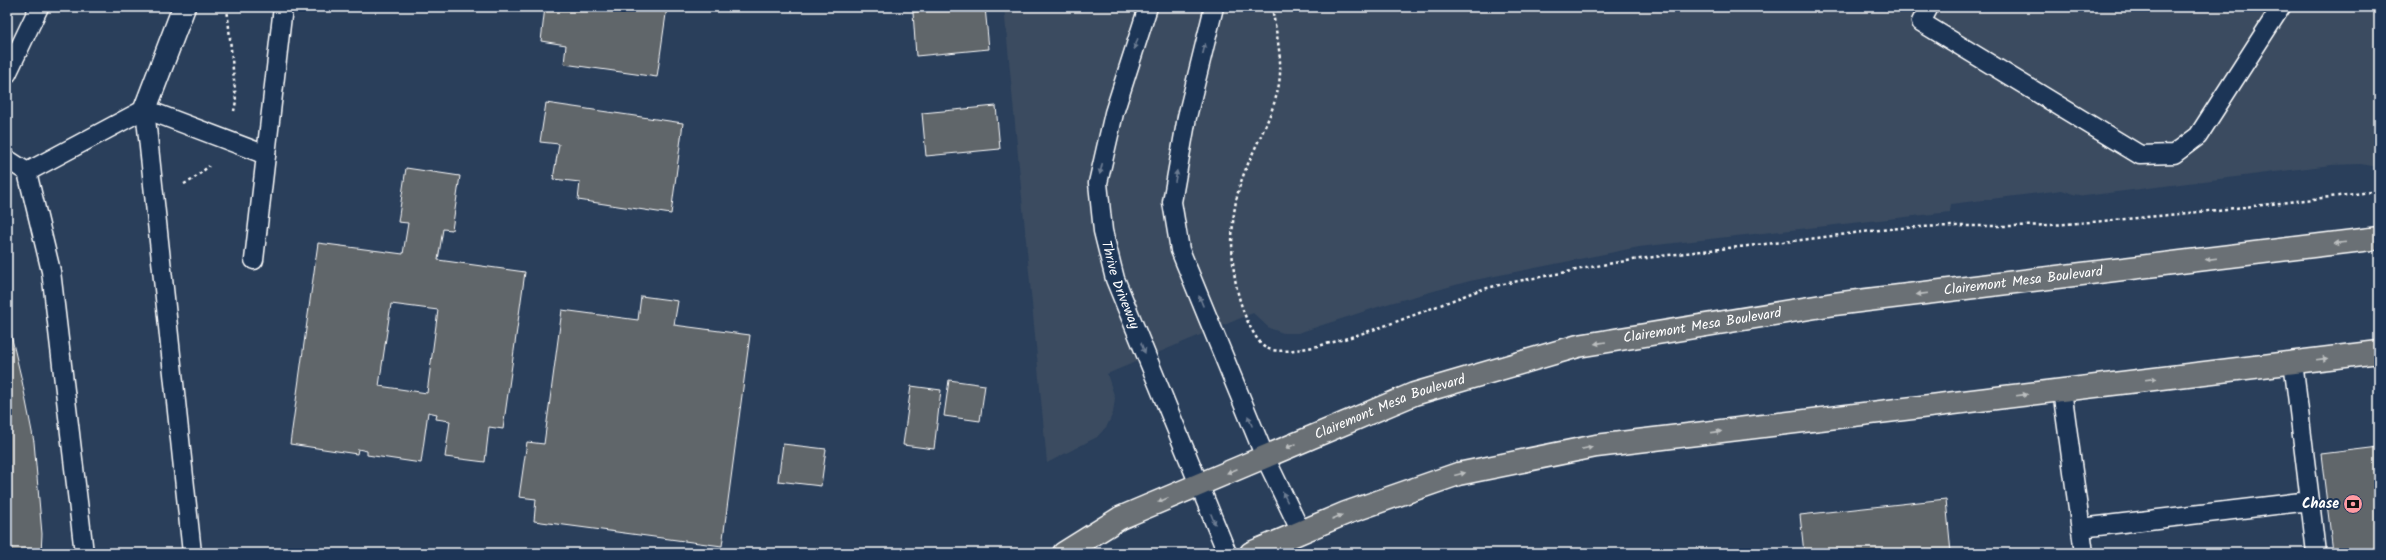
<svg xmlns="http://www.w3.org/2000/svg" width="2386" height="560" viewBox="0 0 2386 560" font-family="Kalam,sans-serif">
	<rect width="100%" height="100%" fill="#2a3f5b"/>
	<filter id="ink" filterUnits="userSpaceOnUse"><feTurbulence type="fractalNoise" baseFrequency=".025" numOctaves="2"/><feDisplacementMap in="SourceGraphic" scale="8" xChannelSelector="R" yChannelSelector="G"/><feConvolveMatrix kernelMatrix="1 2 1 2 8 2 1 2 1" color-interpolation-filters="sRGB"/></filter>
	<g filter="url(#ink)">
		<path fill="#3a4b60" d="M1004,7h1375v160l-19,-3 -29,1 -246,31 -12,-2 -11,-4 -111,14 -1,8 -311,35 -169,34 -83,23 -89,29h-15l-14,-5 -16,-15 -146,61 8,24 -2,15 -6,13 -10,11 -50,26z"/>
		<path fill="#60666b" stroke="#fff" fill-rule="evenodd" d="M545,7h122l-10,70 -93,-13 2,-19 -25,-4z
			M968,7h17l4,42 -73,7 -3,-44z
			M546,103l137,20 -12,91 -93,-14 2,-18 -27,-3 6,-35 -19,-2z
			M996,106l4,43 -74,7 -4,-43z
			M406,168l54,8 -8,54 -9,-1 -5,31 87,12 -22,157 -14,-2 -4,35 -40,-5 5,-36 -14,-2 1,-5 -9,-2 -7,51 -54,-8v-4l-9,-2 -1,5 -67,-10 28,-201 85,11 5,-31 -10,-1zM391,304l47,6 -11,83 -48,-7z
			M641,296l37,5 -4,24 76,10 -28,211 -188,-25 2,-22 -17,-2 8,-55 17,2 18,-134 76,10z
			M7,318l15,63 12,61 8,92 -1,19h-34z
			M949,380l36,5 -5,36 -36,-5z
			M911,386l30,4 -7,59 -31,-4z
			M783,444l43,5 -5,37 -43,-5z
			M2379,447v106h-46l-12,-99z
			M1946,499l5,54h-147l-4,-38z"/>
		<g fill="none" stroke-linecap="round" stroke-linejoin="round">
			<g stroke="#fff" stroke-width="21">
				<g id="lane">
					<path id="s1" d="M1148,7l-34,106 -16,70 5,48 12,48 112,274"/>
					<path d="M1214,7l-27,110 -15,85 8,48 85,207 36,75"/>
					<path d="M1929,7l-8,15 219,133 34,-1 24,-18 83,-129"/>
					<path d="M7,74l32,-67"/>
					<path d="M145,109l47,444"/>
					<path d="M7,159l20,13 24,99 33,282"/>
					<path d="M27,172l118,-63 121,46"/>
					<path d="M254,260l29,-253"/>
					<path d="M2293,362l17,139"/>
					<path d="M2062,390l22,163"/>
					<path d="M2081,528l229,-27 6,52"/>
				</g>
			</g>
			<g stroke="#fff" stroke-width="25">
				<path id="street" d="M145,109l39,-102"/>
			</g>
			<g stroke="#fff" stroke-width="25">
				<g id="primary">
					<path id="s2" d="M1064,553l56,-35 294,-124 164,-48 256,-42 545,-66"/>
					<path d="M1251,553l95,-40 112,-39 138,-28 783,-94"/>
				</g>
			</g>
			<path stroke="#fff" stroke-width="2.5" stroke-dasharray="3 3" stroke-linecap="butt" d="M227,7l9,94 -2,10
				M1272,7c4,26 12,55 6,82 -7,32 -25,59 -36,90 -17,48 -13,124 19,165 23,29 185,-43 219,-54 31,-9 64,-13 96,-20 68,-14 138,-20 207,-28 40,-4 79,-11 119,-14 55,-4 110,0 164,-4 105,-8 209,-20 313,-33
				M184,184l8,-4 17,-14"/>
			<use href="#lane" stroke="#1d3557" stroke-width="18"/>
			<use href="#street" stroke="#1d3557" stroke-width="22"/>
			<use href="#primary" stroke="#6a7074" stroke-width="22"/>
		</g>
		<defs><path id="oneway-solid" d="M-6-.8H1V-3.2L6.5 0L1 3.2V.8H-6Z"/></defs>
		<g fill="#6c7c92">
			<use href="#oneway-solid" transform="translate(1136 44) rotate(108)"/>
			<use href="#oneway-solid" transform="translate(1204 49) rotate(-76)"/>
			<use href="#oneway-solid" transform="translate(1101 169) rotate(103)"/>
			<use href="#oneway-solid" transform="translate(1176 176) rotate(-80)"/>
			<use href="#oneway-solid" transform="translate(1201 301) rotate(-112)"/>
			<use href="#oneway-solid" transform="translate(1143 348) rotate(68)"/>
			<use href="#oneway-solid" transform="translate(1250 421) rotate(-113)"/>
			<use href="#oneway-solid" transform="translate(1285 497) rotate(-116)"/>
			<use href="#oneway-solid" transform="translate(1213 519) rotate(68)"/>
		</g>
		<g fill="#bcbfc0">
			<use href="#oneway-solid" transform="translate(2340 243) rotate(173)"/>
			<use href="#oneway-solid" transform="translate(2211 259) rotate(173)"/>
			<use href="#oneway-solid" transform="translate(1922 294) rotate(173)"/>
			<use href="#oneway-solid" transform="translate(1600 343) rotate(171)"/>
			<use href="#oneway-solid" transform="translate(2322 359) rotate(-7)"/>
			<use href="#oneway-solid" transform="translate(2151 379) rotate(-7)"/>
			<use href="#oneway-solid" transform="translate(2022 395) rotate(-7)"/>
			<use href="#oneway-solid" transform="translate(1716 432) rotate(-7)"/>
			<use href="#oneway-solid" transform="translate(1291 446) rotate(157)"/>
			<use href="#oneway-solid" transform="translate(1587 448) rotate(-12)"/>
			<use href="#oneway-solid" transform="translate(1232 471) rotate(157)"/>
			<use href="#oneway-solid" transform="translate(1460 474) rotate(-14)"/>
			<use href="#oneway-solid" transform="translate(1163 500) rotate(157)"/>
			<use href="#oneway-solid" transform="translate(1337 517) rotate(-23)"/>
		</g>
	</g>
	<defs>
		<g id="bank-disc" transform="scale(1)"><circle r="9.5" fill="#ff9aa2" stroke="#1d3557"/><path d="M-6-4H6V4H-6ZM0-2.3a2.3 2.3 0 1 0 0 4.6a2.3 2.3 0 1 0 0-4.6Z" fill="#111"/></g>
	</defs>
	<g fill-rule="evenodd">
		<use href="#bank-disc" x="2353" y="504"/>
	</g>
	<g text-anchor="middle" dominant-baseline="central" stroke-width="4" stroke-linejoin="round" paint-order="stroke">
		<g font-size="14" fill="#fff" stroke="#1d3557">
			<text stroke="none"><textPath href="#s2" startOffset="1006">Clairemont Mesa Boulevard</textPath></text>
			<text stroke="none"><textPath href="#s1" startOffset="288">Thrive Driveway</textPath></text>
			<text stroke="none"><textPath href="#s2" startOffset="682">Clairemont Mesa Boulevard</textPath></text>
			<text stroke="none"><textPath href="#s2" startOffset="358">Clairemont Mesa Boulevard</textPath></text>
		</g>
		<g font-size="14" font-weight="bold" fill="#fff" stroke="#1d3557" text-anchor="end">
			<text x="2339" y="504">Chase</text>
		</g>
	</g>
	<rect width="2386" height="560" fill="none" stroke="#1d3557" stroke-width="24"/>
	<rect x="12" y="12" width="2362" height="536" fill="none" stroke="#fff" stroke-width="1.5" filter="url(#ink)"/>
</svg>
